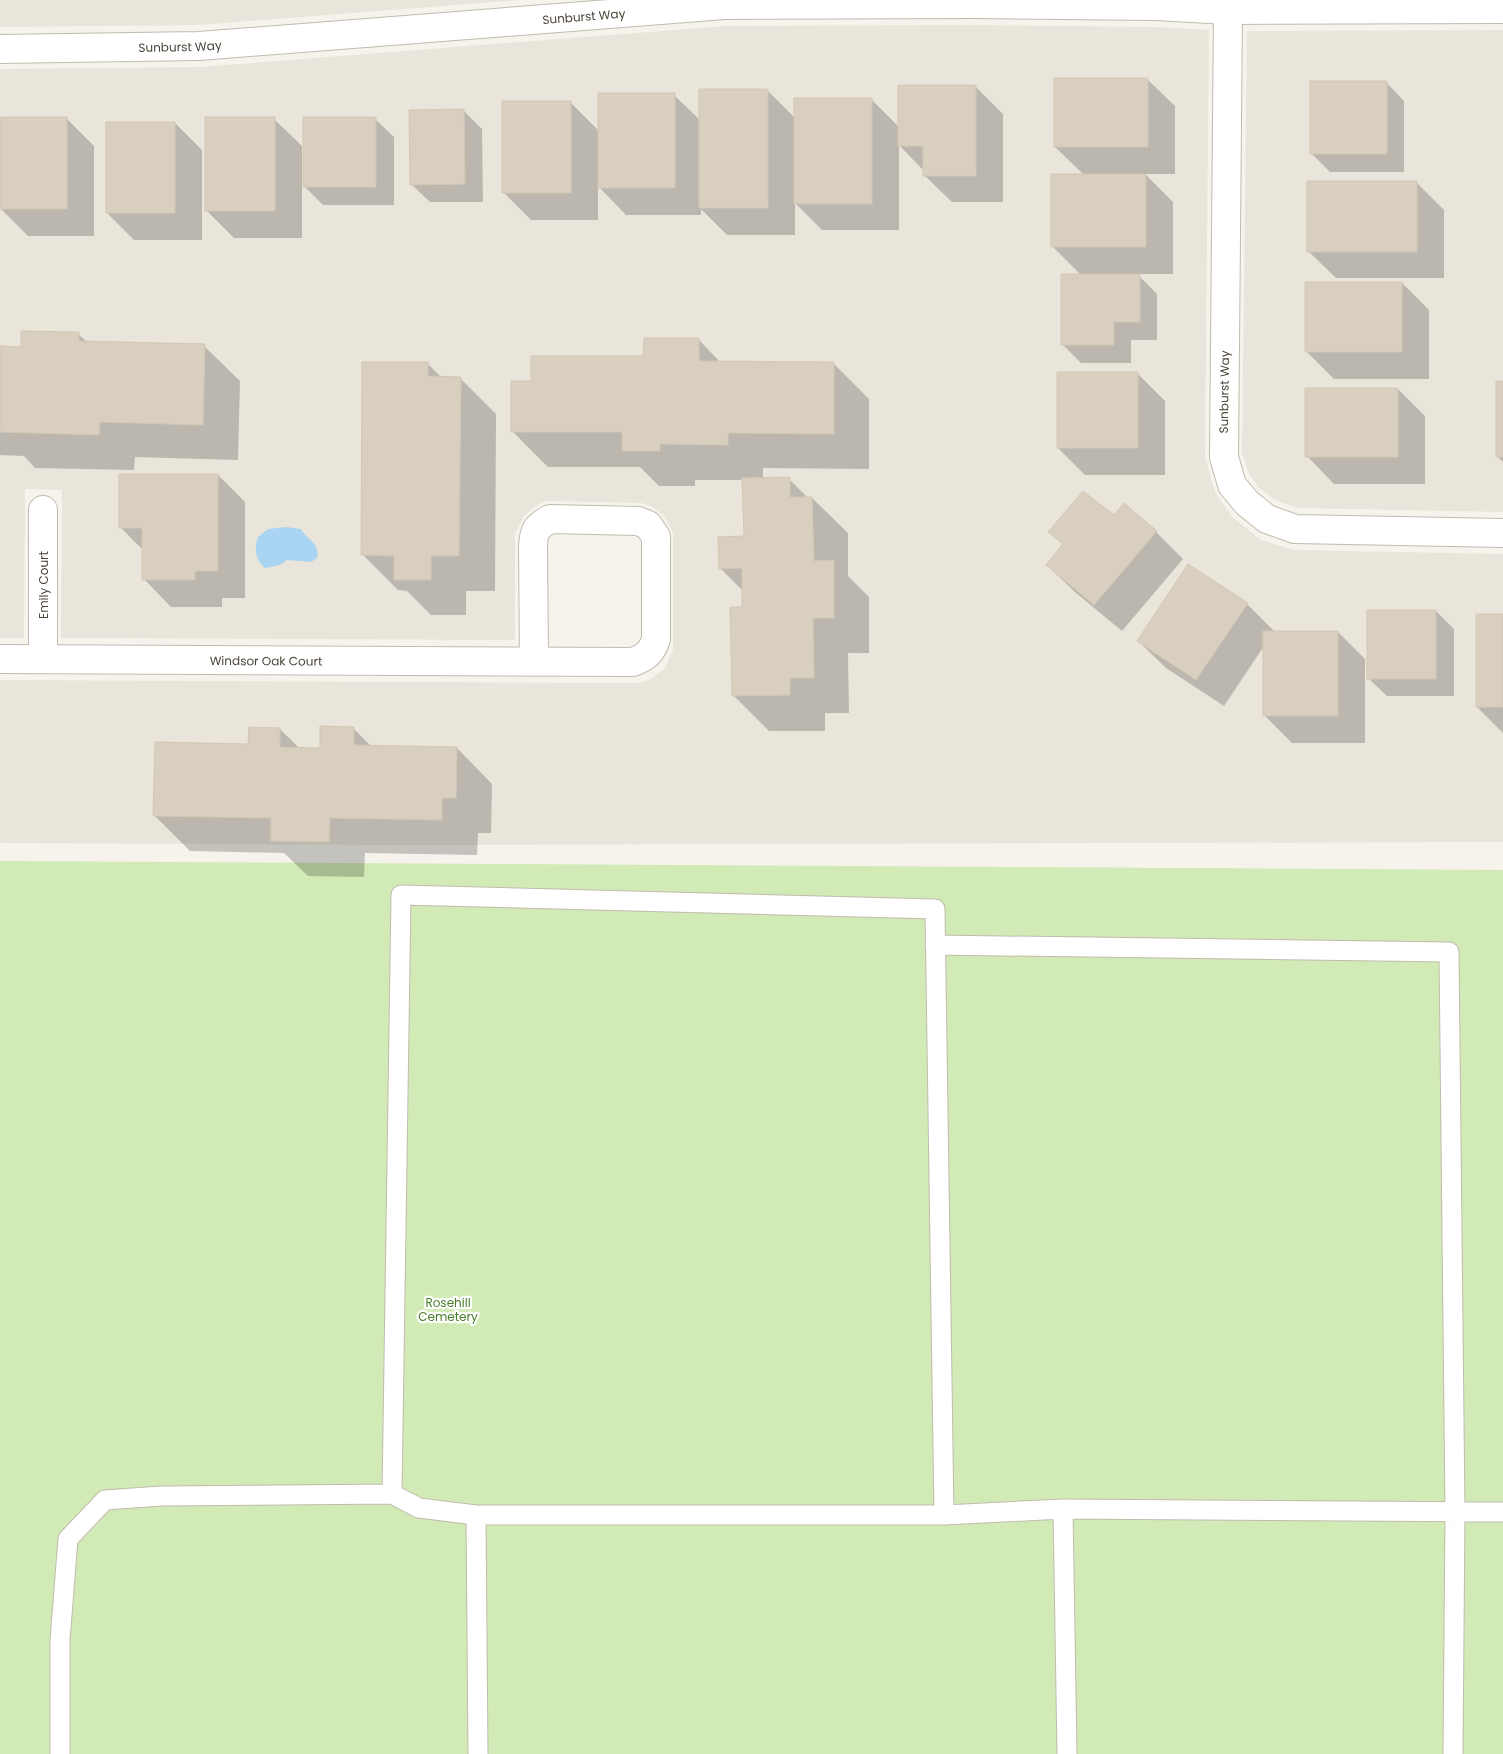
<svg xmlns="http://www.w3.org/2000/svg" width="1503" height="1754" viewBox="0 0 1503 1754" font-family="Poppins,sans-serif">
	<rect width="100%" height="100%" fill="#f6f3ec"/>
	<path fill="#eae5da" d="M0,0h519l-320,25 -199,2z
		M975,25l180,2 54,3 -4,427 10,35 17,25 29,23 33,10 209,4v288l-1109,3 -394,-2v-163l640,3 11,-4 14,-11 8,-18v-117l-9,-18 -14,-9 -9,-3 -94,-2 -12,5 -12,11 -8,17v106l-454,-2 1,-148 -37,-1 -1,149h-24v-569l200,-2 526,-41z
		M1503,30v482l-205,-4 -23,-8 -16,-12 -10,-14 -7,-21 5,-422z"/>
	<path fill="#d2eab5" d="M0,861l1503,9v884h-1503z"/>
	<path fill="#a9d4f2" d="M286,527l15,2c7,12 20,15 16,29l-6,4 -24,-2 -7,5 -15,3c-10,-9 -11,-18 -7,-31l10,-8z"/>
	<path fill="#0003" d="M1147,79l28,27v68h-30l28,28v72h-36l20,20v46h-26v23h-50l-19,-19 20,-68 -30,-30 32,-71 -29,-28z
		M1386,82l18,19v71h-74l-19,-19z
		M975,86l28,28v88h-51l-28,-27v-4l-25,-26v85h-77l-27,-27v32h-68l-26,-26v6h-75l-28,-29v34h-67l-27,-27 66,-91 29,29 75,-36 26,25 68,-29 27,27 76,-19 28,28z
		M463,110l19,19 1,73h-53l-19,-18z
		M67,119l27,27v90h-66l-27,-27z
		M274,119l28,27v92h-68l-28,-28z
		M375,119l19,18v68h-71l-19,-19z
		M175,123l27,27v90h-68l-27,-27z
		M1416,182l28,28v68h-108l-28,-27z
		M1402,283l27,27v69h-95l-27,-27z
		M78,334l9,8 117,4 36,35 -2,79 -103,-3 -1,13 -99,-2 -11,-12 -24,-1v-108l22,1z
		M699,340l22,23 113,1 35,35v70l-106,-1v11h26l19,19h4l36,35v43l21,21v56h-21l1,60h-24v18h-56l-36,-36 11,-103 -24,-24 25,-31 -1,-57h-49v6h-36l-19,-19h-92l-36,-36 20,-49 113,-24z
		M428,364l14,14h18l36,36 -1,177h-29v24h-35l-24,-24 -9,-1 -35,-35z
		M1137,373l28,28v74h-80l-27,-27z
		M1503,382v80l-6,-6z
		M1398,389l27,27v68h-91l-27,-28z
		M218,475l27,27v96h-23v9h-51l-27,-28v-28l-24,-24z
		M1114,517l42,15 27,27 -61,72 -47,-39 -28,-27 17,-20 -14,-13z
		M1247,604l28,28h63l27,27v84h-73l-28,-28v-69l-40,60 -58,-38 -28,-27z
		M1436,611l18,18v67h-67l-19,-18z
		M1503,615v118l-26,-26z
		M353,728l19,19 85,1 35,36 -1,49h-13l-1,22 -112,-2 -1,24 -56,-1 -24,-23 -94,-2 -36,-36 96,-70 30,-16 20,20h21z"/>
	<path fill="#d8cfc1" stroke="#d3c7b4" d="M1054,78h94v69h-94z
		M1310,81h77v73h-77z
		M898,85h78v91h-53v-30h-25z
		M699,89h69v119h-69z
		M598,93h77v95h-77z
		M794,98h78v106h-78z
		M502,101h69v92h-69z
		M464,109l1,75 -55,1 -1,-75z
		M0,117h67v92h-67z
		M205,117h70v94h-70z
		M303,117h73v70h-73z
		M106,122h69v91h-69z
		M1051,174h95v73h-95z
		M1307,181h110v71h-110z
		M1061,274h79v48h-26v23h-53z
		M1305,282h97v70h-97z
		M21,331l58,1v9l126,3 -2,81 -103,-3 -1,13 -99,-3v-86l21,1z
		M644,338h55v23l135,1v72l-106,-1v12l-68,-1v7h-38v-19h-111v-51h20v-25h112z
		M362,362h66v14l33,1 -2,179h-28v24h-37v-24l-33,-1z
		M1057,372h81v76h-81z
		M1496,381h7v76h-7z
		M1305,388h93v69h-93z
		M119,474h99v97h-23v9h-53v-52h-23z
		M790,477v20h22l2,64 20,-1v58h-21l1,60h-24v17l-58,1 -2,-89h12v-39l-23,1 -1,-32 26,-1 -2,-58z
		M1083,491l31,24 10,-12 33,28 -63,74 -48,-40 17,-21 -15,-12z
		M1188,564l60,39 -52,77 -59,-39z
		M1367,610h69v69h-69z
		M1476,614h27v93h-27z
		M1263,631h75v85h-75z
		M320,726l34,1v18l103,2 -1,51h-14v22l-112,-2 -1,24 -58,-1v-23l-118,-2 2,-74 93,2 1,-17 31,1v19l40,1z"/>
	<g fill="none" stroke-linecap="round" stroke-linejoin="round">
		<g stroke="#c2bbae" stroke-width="21">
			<path id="lane" d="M935,945l514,7 6,560 -2,242
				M1063,1509l4,245
				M476,1515l2,239
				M944,1515l-9,-606 -534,-14 -9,599 27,14 57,7h468l119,-6 440,3
				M60,1754v-114l8,-101 37,-39 56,-4 231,-2"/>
		</g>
		<g stroke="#c2bbae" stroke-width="30">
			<g id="street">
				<path d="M1228,10l-4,447 8,28 15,18 20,16 28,10 208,4"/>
				<path id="s1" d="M0,49l199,-3 525,-41 251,-1 181,2 72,4 275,-1"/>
				<path id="s2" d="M0,659l633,3c13,-5 19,-10 23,-23v-102l-8,-12 -10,-4 -88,-2c-14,8 -16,11 -17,27l1,116"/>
				<path d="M43,659v-149"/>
			</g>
		</g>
		<use href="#lane" stroke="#fff" stroke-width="19"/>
		<use href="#street" stroke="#fff" stroke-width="28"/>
	</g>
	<g text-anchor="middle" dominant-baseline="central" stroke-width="4.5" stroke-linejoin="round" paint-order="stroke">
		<g font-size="12" fill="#4b4439" stroke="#fff">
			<text stroke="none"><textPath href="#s1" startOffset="585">Sunburst Way</textPath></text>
			<text stroke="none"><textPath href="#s1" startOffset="180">Sunburst Way</textPath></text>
			<text transform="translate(1224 392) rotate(-89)">Sunburst Way</text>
			<text transform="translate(43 585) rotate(-90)">Emily Court</text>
			<text stroke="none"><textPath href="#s2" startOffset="266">Windsor Oak Court</textPath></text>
		</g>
		<g font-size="12" fill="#4a7f2a" stroke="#fff">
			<text x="448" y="1302">Rosehill<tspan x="448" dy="14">Cemetery</tspan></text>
		</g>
	</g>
</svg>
